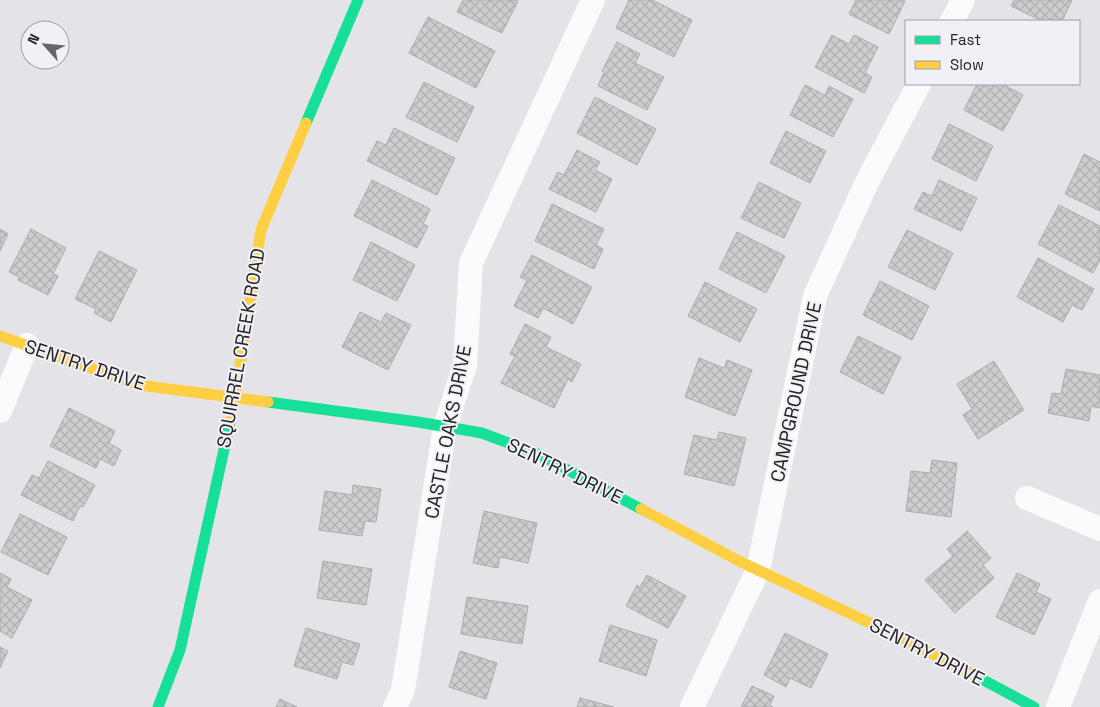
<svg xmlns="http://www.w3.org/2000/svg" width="1100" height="707" viewBox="0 0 1100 707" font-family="'Space Grotesk',sans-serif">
	<defs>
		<pattern id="building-cross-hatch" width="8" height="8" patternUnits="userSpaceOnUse" patternTransform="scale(1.25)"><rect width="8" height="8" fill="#cdcdce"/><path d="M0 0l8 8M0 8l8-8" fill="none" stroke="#b0b0b1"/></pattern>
	</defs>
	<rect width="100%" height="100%" fill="#e4e4e8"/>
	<path fill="url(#building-cross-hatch)" stroke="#adacae" d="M463,0h54l1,1 -16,32 -45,-21z
		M629,0h23l40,20 -18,37 -58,-29z
		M856,0h46l3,1 -16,33 -40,-20z
		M1014,0h58l-10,21h-20l-31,-15z
		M428,17l67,34 -19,37 -67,-35z
		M832,35l17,9 5,-9 24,12 -13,26 7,4 -8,16 -49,-26z
		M617,42l23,12 -5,9 29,14 -17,33 -49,-24 6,-14 -2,-1z
		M424,82l50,25 -17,35 -51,-25z
		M977,84h25l21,11 -20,36 -39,-21z
		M805,85l20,10 4,-9 24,13 -20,38 -43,-22z
		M595,97l61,32 -19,36 -60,-32z
		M949,124l44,22 -17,35 -44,-22z
		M394,128l61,30 -18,37 -70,-34 10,-20 9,4z
		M786,131l40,20 -16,32 -40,-20z
		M577,150l23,12 -5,8 17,9 -16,33 -47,-23 9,-17 6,3z
		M1084,154l16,8v49l-35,-17z
		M372,180l58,29 -7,15 5,2 -11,22 -63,-32z
		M939,180l38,18 -16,33 -47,-22 9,-17 9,4z
		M759,182l42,21 -17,35 -43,-20z
		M552,204l52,25 -8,16 7,4 -9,20 -59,-28z
		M1059,205l41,21v34l-7,13 -55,-29z
		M0,229l8,5 -8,17z
		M31,229l35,19 -13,26 5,2 -10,19 -30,-15 1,-3 -10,-5z
		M907,230l46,23 -18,37 -47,-23z
		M737,232l48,24 -19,37 -47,-24z
		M371,242l44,23 -18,36 -44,-21z
		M99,251l38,19 -26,52 -17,-9 2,-4 -21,-10z
		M532,255l60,32 -19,37 -30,-16 -5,10 -24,-12 13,-26 -7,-3z
		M1038,258l56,31 -12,21 -10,-5 -9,17 -46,-25z
		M880,281l49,25 -17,34 -49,-25z
		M705,282l52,27 -17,33 -52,-26z
		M360,312l21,10 5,-9 25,12 -23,45 -46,-23z
		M525,324l26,13 -5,10 35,17 -9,18 -4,-3 -14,29 -53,-25 14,-27 -5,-2z
		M858,336l43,21 -18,37 -43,-22z
		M699,358l25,10 3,-8 25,10 -17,46 -50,-19z
		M994,361l30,49 -46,29 -15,-24 9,-6 -15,-25z
		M1066,369l34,6v33l-9,-2 -2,15 -41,-8 4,-20 9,1z
		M69,408l46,23 -6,12 12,7 -7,16 -14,-7 -4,9 -46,-22z
		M719,432l27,6 -12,48 -50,-12 10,-39 23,5z
		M932,460l25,3 -6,54 -45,-6 5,-40 19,2z
		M48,461l47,24 -12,22 -3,-1 -7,15 -52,-26 11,-20 7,3z
		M353,485l28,4 -5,33 -11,-1 -3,15 -43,-6 6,-39 27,4z
		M484,511l53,12 -9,40 -28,-6 -2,11 -25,-5z
		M20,514l47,23 -19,38 -47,-23z
		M967,531l24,27 -8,7 11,13 -39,35 -30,-33 28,-24 -6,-7z
		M323,561l49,8 -6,36 -49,-7z
		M0,573l11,6 -4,8 25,13 -20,38 -12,-7z
		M1017,573l23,11 -4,8 15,7 -17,36 -38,-18z
		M647,575l39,21 -18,32 -42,-22 11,-21 3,2z
		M467,597l61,9 -6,38 -61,-10z
		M610,625l47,15 -11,36 -47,-15z
		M306,628l54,16 -7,21 -11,-3 -5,17 -43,-13z
		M785,633l43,21 -17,34 -21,-10 -4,9 -22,-12z
		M0,647l8,4 -8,17z
		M460,651l37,12 -11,36 -37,-12z
		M752,686l22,10 -4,9 3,2h-32z
		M580,698l34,9h-37z
		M280,699l17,8h-21z"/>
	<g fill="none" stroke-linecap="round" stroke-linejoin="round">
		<path stroke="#fbfbfc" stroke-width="24" d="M952,21l11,-21
			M0,411l27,-66
			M1027,498l73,31
			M395,707l8,-17 42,-263 20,-62 6,-102 122,-263
			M692,707l66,-137 57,-274 53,-116 51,-96
			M1058,707l42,-106"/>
		<path stroke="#16e098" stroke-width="11" d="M306,123l52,-123
			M268,402l150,20 64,11 58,22 101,54
			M972,674l62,33
			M158,707l22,-57 50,-228"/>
		<path stroke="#ffcf43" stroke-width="11" d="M0,336l139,49 129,17
			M230,422l5,-24 26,-168 45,-107
			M641,509l100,53 169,80 62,32"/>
	</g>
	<g text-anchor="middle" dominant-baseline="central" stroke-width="4" stroke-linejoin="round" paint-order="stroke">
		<g font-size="19" fill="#232325" stroke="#f0f0f6">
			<text transform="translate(241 348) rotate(-80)">SQUIRREL CREEK ROAD</text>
			<text transform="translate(85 365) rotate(18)">SENTRY DRIVE</text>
			<text transform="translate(796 392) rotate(-78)">CAMPGROUND DRIVE</text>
			<text transform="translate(448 432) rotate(-79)">CASTLE OAKS DRIVE</text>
			<text transform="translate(565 471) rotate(26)">SENTRY DRIVE</text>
			<text transform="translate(927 652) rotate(27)">SENTRY DRIVE</text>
		</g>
	</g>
	<rect x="905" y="20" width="175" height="65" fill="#f0f0f6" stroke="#9e9ea2"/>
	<rect x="915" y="36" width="25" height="8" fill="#16e098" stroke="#9e9ea2"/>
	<text x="950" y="45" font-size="15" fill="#232325">Fast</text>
	<rect x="915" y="61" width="25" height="8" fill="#ffcf43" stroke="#9e9ea2"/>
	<text x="950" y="70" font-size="15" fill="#232325">Slow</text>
	<g transform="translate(45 45) rotate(297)"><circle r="24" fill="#f0f0f6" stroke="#9e9ea2"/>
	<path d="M0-4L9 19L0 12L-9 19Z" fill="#676769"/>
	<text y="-8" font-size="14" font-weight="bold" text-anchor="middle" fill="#232325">N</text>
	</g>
</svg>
